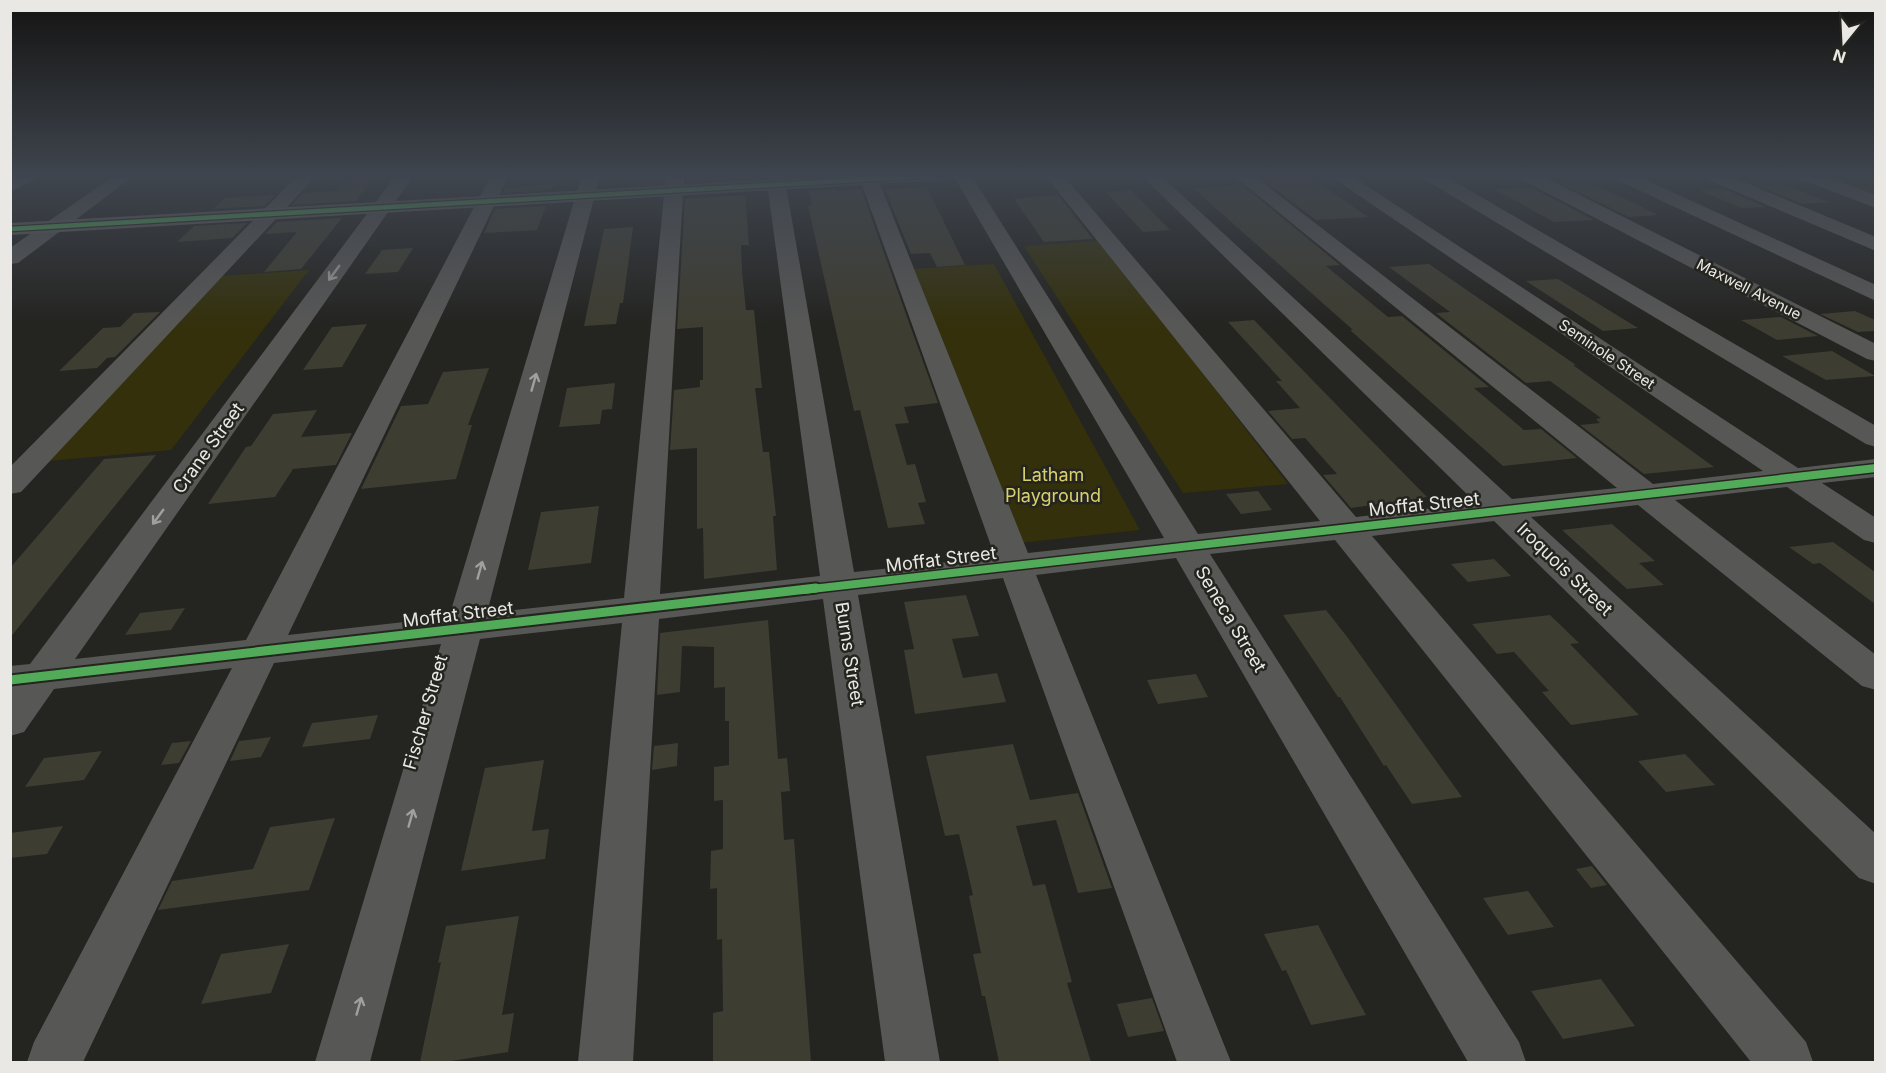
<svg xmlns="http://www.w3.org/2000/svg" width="1886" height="1073" viewBox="0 0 1886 1073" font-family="Inter,sans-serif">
	<rect width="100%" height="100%" fill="#242421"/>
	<path fill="#34300c" d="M1812,175h63v24z
		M1101,241l187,243 -105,9 -159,-247z
		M994,264l146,266 -121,13 -109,-274z
		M309,270l-138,180 -123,11 172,-185z"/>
	<path fill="#3e3d31" d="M1268,175h39l61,42 -52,3 -55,-42h11z
		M372,178l-16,23 -64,4 11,-12 32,-2 10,-11z
		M1589,183l30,13 39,19 -29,2 -65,-32z
		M554,184l-2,6 -49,3 2,-5z
		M1782,184l47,18 -26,2 -45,-18z
		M1242,185l98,80 -14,1 62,51 14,-1 87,71 -15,1 50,42 17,-1 36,29 -74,8 -153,-136h3l-160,-142z
		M926,187l16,31 23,47 -28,2 -7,-14 -19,1 -26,-65z
		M1530,187l64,33 -40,2 -60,-33z
		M1722,188l44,19 -24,1 -43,-18z
		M836,189l1,2 24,-2 77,214 -34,4 5,16 -14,1 12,41 8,-1 11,38 -8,1 7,21 -37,4 -28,-118 -6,1 -46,-205 4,-1 -3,-14z
		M1131,190l39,40 -27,2 -37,-40z
		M275,195l-11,11 -51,3 12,-11z
		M745,195l4,50h-8l1,26 4,39h8l8,78h-7l8,64h6l7,64h-3l4,54 -73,9 -1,-51 -6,1v-81l-27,2 4,-60 26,-3v-7h3v-53l-26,2 8,-130z
		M1058,195l35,44 -49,3 -30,-43z
		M546,206l-9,24 -53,3 11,-24z
		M342,218l-41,51 -37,3 33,-40 -32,2 12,-12z
		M247,223l-15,15 -55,4 17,-16z
		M633,227l-10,76h-3l-4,21 -32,2 20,-97z
		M413,248l-15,24 -33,2 17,-24z
		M1429,264l147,101h-3l141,102 -70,7 -64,-49 20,-2 -4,-4 5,-1 -51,-37 -24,2 -90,-70 14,-1 -61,-45z
		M1558,279l80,49 -35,3 -77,-50z
		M1855,311l20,9v11l-17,1 -38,-18z
		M160,312l-45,45 -8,1 -10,10 -38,3 44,-43 17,-1 14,-14z
		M1781,317l37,19 -41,4 -36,-20z
		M1254,320l111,114 62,63 -76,11 -28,-33 14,-1 -32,-36 -13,1 -24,-28 32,-3 -24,-27h6l-54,-59z
		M367,324l-25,43 -39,3 29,-43z
		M1832,351l43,25 -49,4 -44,-24z
		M489,368l-21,57h4l-16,54 -95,10 40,-83 27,-2 15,-32z
		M615,383l-3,26 -10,1 -2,14 -41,3 8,-39z
		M317,410l-16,27 51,-4 -16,32 -43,4 -18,28 -67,7 38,-57 5,-1 22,-32z
		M156,455l-59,73 -87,110v-70l94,-109z
		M1258,491l14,19 -31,4 -15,-20z
		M599,506l-8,57 -63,7 13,-58z
		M1612,524l43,37 -16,2 25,22 -37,4 -65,-59z
		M1833,542l42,30v32l-55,-41 -7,1 -24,-17z
		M1494,559l17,17 -43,6 -17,-18z
		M966,595l13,41 -27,3 11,39 34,-5 9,29 -91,12 -11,-64 10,-1 -10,-47z
		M185,608l-14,22 -46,5 15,-22z
		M1326,610l22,28 114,159 -50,7 -26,-39 -2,1 -44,-69h-2l-55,-82z
		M1550,615l29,28 -9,1 69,71 -68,10 -29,-33 7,-1 -35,-39 -17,2 -25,-30z
		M768,620l10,139 9,-1 3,33 -9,1 3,48 10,-1 17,223h-98v-49l10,-2 -1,-72 -5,1v-52l-7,1 1,-38 12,-2v-49l-9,1v-34l15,-2v-44h-4v-34l-11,1v-41l-32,-1 -2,46 -23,3 3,-62z
		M1196,674l12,23 -50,7 -11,-24z
		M378,715l-8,24 -68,8 10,-24z
		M271,737l-10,20 -31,4 9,-20z
		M191,741l-12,22 -18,2 11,-22z
		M678,743l-1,23 -25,4 2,-24z
		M1013,744l17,56 48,-7 34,95 -34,5 -22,-73 -40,6 17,60 12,-2 27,98 -5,1 24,79h-92l-14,-66h-3l-9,-42 8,-1 -12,-57 4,-1 -14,-61 -14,2 -19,-80z
		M102,751l-18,29 -59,7 19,-29z
		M1685,754l30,31 -49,7 -28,-31z
		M544,760l-12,71 17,-2 -4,30 -84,12 24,-103z
		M335,818l-26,72 -151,20 14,-29 81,-12 17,-42z
		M63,826l-16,28 -37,4v-25z
		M1592,866l15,19 -16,3 -15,-19z
		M1528,891l26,36 -46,8 -25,-37z
		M519,916l-17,99 12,-2 -6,39 -63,10h-25l21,-100 -3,1 8,-37z
		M1318,925l25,48 23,42 -55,10 -25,-55 -4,1 -18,-37z
		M289,944l-18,49 -70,11 20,-50z
		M1601,979l34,47 -72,13 -32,-48z
		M1152,998l12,33 -36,6 -11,-33z"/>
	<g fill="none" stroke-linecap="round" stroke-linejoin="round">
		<path fill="#575756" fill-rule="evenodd" d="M18,175h21l-3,4 -26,13v-13z
			M115,175h20l-117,88 -8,1v-16z
			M298,175h19l-296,317 -11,2v-27z
			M396,175h18l-339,484 171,-19 245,-465h18l-221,460 161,-18 133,-442h18l-113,438 137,-15 42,-423h18l-24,419 160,-18 -54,-401h18l70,397 141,-15 -135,-378 4,-4h11l3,4 150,374 136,-15 -211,-363h18l227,359 122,-13 -275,-346h18l293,342 120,-14 -335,-328h19l352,324 105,-11 -384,-313h20l400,309 110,-13 -434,-296h21l448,293 78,-9v18l-54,6 54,35v25l-12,-3 -77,-53 -112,13 201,155v35l-14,-4 -224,-181 -107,12 345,317v50l-17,-6 -365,-357 -122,15 434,506 7,20h-62l-416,-522 -125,14 309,488 7,20h-58l-292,-504 -140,17 195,487h-54l-174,-484 -145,17 82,467h-55l-62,-463 -164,20 -26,443h-55l44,-439 -142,16 -110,423h-55l126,-418 -167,19 -191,399h-56l7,-20 198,-374 -178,21 -30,43 -14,4v-70l20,-2z
			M1421,175h22l433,251v21l-10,-3 -442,-265z
			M1517,175h23l336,169v17l-9,-2 -347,-180z
			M1612,175h23l241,110v16l-261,-122z
			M1703,175h24l149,62v14l-170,-72z
			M1797,175h25l54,20v13l-76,-29z"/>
		<path fill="#60605f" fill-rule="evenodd" d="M852,175h100l-3,4 -6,1 -933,55v-12z"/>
		<g stroke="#252520" stroke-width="7">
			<path id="cycleway-far2" d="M10,229l933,-54"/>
		</g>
		<g stroke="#252520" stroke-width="11">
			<path id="cycleway-far1" d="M803,590l1073,-122"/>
		</g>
		<g stroke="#252520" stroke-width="13">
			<path id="cycleway" d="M10,680l806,-92"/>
		</g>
		<use href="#cycleway-far2" stroke="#51ab58" stroke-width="4.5"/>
		<use href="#cycleway-far1" stroke="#51ab58" stroke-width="8"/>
		<use href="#cycleway" stroke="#51ab58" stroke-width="9"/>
	</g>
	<defs><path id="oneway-shaft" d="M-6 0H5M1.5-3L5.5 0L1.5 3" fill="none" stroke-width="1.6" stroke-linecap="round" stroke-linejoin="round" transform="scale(1.5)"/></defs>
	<g stroke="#a0a09e">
		<use href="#oneway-shaft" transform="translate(334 273) rotate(126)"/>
		<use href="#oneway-shaft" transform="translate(534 382) rotate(-74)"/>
		<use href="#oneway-shaft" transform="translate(158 517) rotate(126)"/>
		<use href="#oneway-shaft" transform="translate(480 570) rotate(-74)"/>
		<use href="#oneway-shaft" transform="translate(411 818) rotate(-74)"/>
		<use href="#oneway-shaft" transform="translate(359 1006) rotate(-74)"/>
	</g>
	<linearGradient id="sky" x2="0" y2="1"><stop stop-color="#141412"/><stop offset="0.54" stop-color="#3f454e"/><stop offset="1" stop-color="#3f454e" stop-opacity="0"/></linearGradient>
	<rect width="1886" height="325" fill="url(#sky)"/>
	<g text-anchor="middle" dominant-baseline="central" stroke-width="5" stroke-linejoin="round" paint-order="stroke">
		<g font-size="15" fill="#e9e8e5" stroke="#252520">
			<text transform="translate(1749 289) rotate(27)">Maxwell Avenue</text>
			<text transform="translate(1607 354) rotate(34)">Seminole Street</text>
		</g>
		<g font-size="18" fill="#e9e8e5" stroke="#252520">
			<text transform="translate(208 448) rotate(-54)">Crane Street</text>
			<text transform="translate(1424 504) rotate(-6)">Moffat Street</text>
			<text transform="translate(941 559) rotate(-7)">Moffat Street</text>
			<text transform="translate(1565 569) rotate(44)">Iroquois Street</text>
			<text transform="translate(458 614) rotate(-7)">Moffat Street</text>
			<text transform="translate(1231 619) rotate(59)">Seneca Street</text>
			<text transform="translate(850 654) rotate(81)">Burns Street</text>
			<text transform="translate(425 712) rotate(-74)">Fischer Street</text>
		</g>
		<g font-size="18" fill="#dad06b" stroke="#252520">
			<text x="1053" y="474">Latham<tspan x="1053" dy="21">Playground</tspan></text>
		</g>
	</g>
	<rect width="1886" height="1073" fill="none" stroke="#e9e8e5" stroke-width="24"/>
	<g transform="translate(1844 42) rotate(198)" stroke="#252520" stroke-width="4.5" paint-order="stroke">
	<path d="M0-4.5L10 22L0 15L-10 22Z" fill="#e9e8e5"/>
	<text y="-9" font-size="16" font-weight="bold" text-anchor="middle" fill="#e9e8e5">N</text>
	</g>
</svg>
